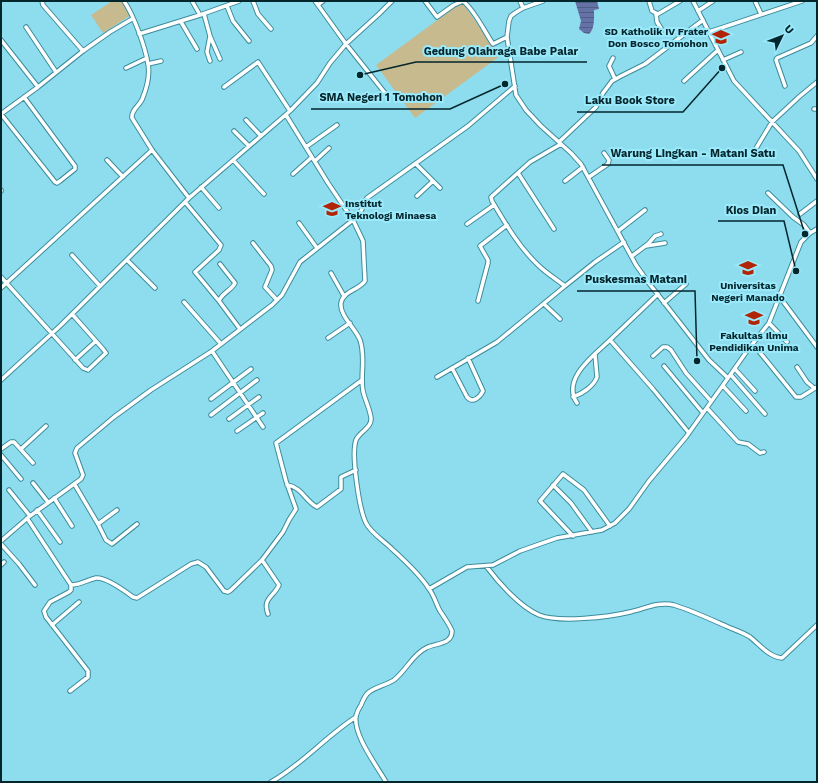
<svg xmlns="http://www.w3.org/2000/svg" width="818" height="783" viewBox="0 0 818 783" font-family="'Work Sans',sans-serif">
	<defs>
		<pattern id="water-rules" width="6" height="5" patternUnits="userSpaceOnUse"><rect width="6" height="5" fill="#6572a5"/><path d="M0 2.5h6" fill="none" stroke="#515d87"/></pattern>
	</defs>
	<rect width="100%" height="100%" fill="#8eddee"/>
	<path fill="#c8ba8f" d="M112,1h10l9,14 -28,18 -12,-18z
		M462,2l38,54 -85,62 -39,-53z"/>
	<path fill="url(#water-rules)" d="M575,1h22l2,8 -5,1c0,7 1,19 -5,24l-5,-1 -5,-4 2,-8z"/>
	<g fill="none" stroke-linecap="round" stroke-linejoin="round">
		<g stroke="#3c8c9c" stroke-width="5.5">
			<path id="street" d="M42,1l1,4 40,46
				M192,1l8,14
				M253,1l5,13 13,15
				M315,1l31,43 39,49
				M425,1l12,16 17,-12 9,-4c13,11 21,30 30,43l14,-7
				M520,1l3,7
				M543,1l-20,7 -8,5 -4,3 -2,5 -2,16 9,58 10,15 15,16 30,27 10,11 55,101 12,17 61,78 19,18 19,-27 22,-28 32,-81 9,-9 7,-4
				M649,1l3,10 6,3 22,-13
				M693,1l41,80 65,70 18,28
				M755,1l6,13
				M318,5l5,-4
				M227,6l6,15 16,20
				M698,11l15,-10
				M204,14l6,22 -3,16 3,9
				M656,14l1,8 5,8
				M181,22l16,27
				M26,27l30,45
				M709,32l93,-31
				M139,34l61,-19 39,-14
				M210,36l10,23
				M1,40l37,47
				M613,58l-4,8 6,13
				M723,60l18,-8
				M148,64l13,-3
				M126,68l21,-10
				M684,81l34,-31
				M785,86l-9,-26 1,-2 34,-15 6,-7
				M224,87l34,-25 32,49
				M814,109h3
				M1,114l54,68 2,1 3,-2 15,-12v-3l-51,-69
				M1,114l37,-27 45,-36 27,-19 22,-13
				M286,115l42,68 25,37 10,21 2,40c-6,9 -22,10 -24,22 -2,12 15,26 19,37 6,17 0,35 3,51 2,9 7,18 8,27 1,10 -11,13 -15,22 -5,14 3,69 10,83 4,9 19,19 26,26 11,10 30,28 37,40 5,6 7,15 11,22 4,6 9,13 12,20 0,14 -17,12 -26,17 -14,7 -20,23 -32,32 -8,5 -18,7 -25,12 -4,3 -6,8 -8,13 -2,3 -4,7 -5,11 -3,19 21,50 30,66
				M246,120l15,16
				M234,131l15,15
				M559,142l37,-35 7,-14 9,-12 9,-5 24,-12 58,-44
				M306,147l31,-22
				M152,150l37,48
				M755,150l17,-28 28,-26 17,-14
				M107,160l16,17
				M233,160l31,34
				M315,161l14,-13
				M416,164l24,24
				M518,173l36,56
				M293,174l19,-17
				M589,177l19,-13 1,-4 -5,-7
				M565,181l18,-14
				M201,187l18,21
				M1,190v1
				M768,193l25,24 11,8 6,8
				M417,196l16,-15
				M185,202l36,43 -2,5 -24,22 24,29
				M800,214l17,-13
				M299,223l18,25
				M467,224l27,-19
				M618,231l27,-21
				M253,243l18,23 1,4 -7,17 12,13
				M646,246l19,-3
				M72,255l28,31
				M632,256l16,-12 7,-8 6,-2
				M127,260l28,28
				M220,264l15,19c-3,7 -13,10 -16,18l21,28
				M331,273l13,23
				M1,277l82,91 5,2 18,-17 -3,-4 -31,-35
				M565,286l30,-24 29,-20
				M1,288l151,-138 -20,-32c-1,-9 9,-13 11,-21 4,-10 7,-22 5,-33 -3,-18 -14,-48 -24,-63
				M658,294l-48,46 43,49 36,44
				M779,296l38,51
				M478,301l10,-38v-3l-8,-14 27,-21
				M184,302l37,42
				M664,303l22,-19
				M544,304l16,15
				M769,323l18,19
				M328,338l22,-15
				M753,344l43,53h5l16,-10
				M212,351l51,76
				M653,356l10,-9h4l4,3 15,23 25,28
				M75,360l21,-19
				M664,366l39,47
				M797,367l10,15 7,6
				M452,368l15,29c6,7 13,0 16,-6l-15,-33
				M735,369l20,22
				M731,375l34,39
				M437,377l60,-35 68,-56c-9,-7 -19,-13 -27,-21 -19,-18 -33,-42 -46,-64l-1,-4 39,-35 31,-18
				M1,380l59,-54 129,-128 101,-87 27,-28 13,-20 16,-19 33,-30 13,-13
				M723,386l23,25
				M573,397c9,-3 21,-11 24,-20l-2,-23
				M211,399l40,-30
				M577,403c-16,-24 17,-48 33,-63
				M707,408l31,34 10,2 12,9 4,-1
				M211,415l46,-35
				M229,419l30,-22
				M237,431l26,-18
				M1,449l10,-7h3l19,21
				M21,449l25,-23
				M1,455l20,24
				M33,483l15,19
				M75,485l23,39 19,-14
				M287,485c15,2 18,16 30,22l24,-18v-12l15,-7
				M553,485l18,18 21,29
				M9,490l21,26
				M54,498l18,28
				M37,510l23,32
				M27,518l44,67v5l-2,2 -19,10 -6,9 2,6 42,54v6l-18,14
				M98,524l8,16 6,4 25,-20
				M573,536l-33,-35 23,-27 21,16 26,36
				M1,541l29,-25 51,-37 2,-4 -8,-22 2,-5 37,-31 37,-27 61,-39 60,-46 10,-10 18,-33 53,-42 8,-9 6,-13 101,-72 47,-40
				M1,544l18,20 16,21
				M262,560l17,25c-5,12 -17,13 -11,29
				M1,565l3,-3
				M486,566c12,16 34,41 53,49 20,8 70,2 91,-3 14,-3 29,-11 44,-7 19,6 36,14 54,22 7,3 16,6 22,10 10,8 19,20 32,21l35,-33
				M71,585c9,0 16,-5 25,-7 10,-1 29,13 37,19l4,1 54,-34 7,-2 8,5 18,24 4,1 3,-2 31,-30 21,-28 6,-12 7,-11 -10,-28 -10,-38 86,-63
				M429,589l38,-22 26,-2 27,-14 37,-13 45,-8 13,-7 14,-14 20,-28 37,-44 42,-59
				M52,625l27,-23
				M271,782c32,-18 55,-46 85,-65"/>
		</g>
		<use href="#street" stroke="#fff" stroke-width="3.5"/>
	</g>
	<defs>
		<g id="school-bare" transform="scale(1.38)"><path d="M0-5L7-2L0 1L-7-2ZM-4 1L0 2.5L4 1V4Q0 6-4 4Z" fill="#b12506" stroke="#9beafb" stroke-width="2.5" paint-order="stroke"/></g>
		<g id="university-bare" transform="scale(1.38)"><path d="M0-5L7-2L0 1L-7-2ZM-4 1L0 2.5L4 1V4Q0 6-4 4Z" fill="#b12506" stroke="#9beafb" stroke-width="2.5" paint-order="stroke"/></g>
	</defs>
	<g fill-rule="evenodd">
		<use href="#school-bare" x="721" y="37"/>
		<use href="#university-bare" x="332" y="209"/>
		<use href="#university-bare" x="748" y="268"/>
		<use href="#university-bare" x="754" y="318"/>
	</g>
	<g text-anchor="middle" dominant-baseline="central" stroke-width="4" stroke-linejoin="round" paint-order="stroke">
		<g font-size="10" font-weight="bold" fill="#03252c" stroke="#9beafb">
			<text x="708" y="31" text-anchor="end">SD Katholik IV Frater<tspan x="708" dy="12">Don Bosco Tomohon</tspan></text>
			<text x="345" y="203" text-anchor="start">Institut<tspan x="345" dy="12">Teknologi Minaesa</tspan></text>
			<text x="748" y="285">Universitas<tspan x="748" dy="12">Negeri Manado</tspan></text>
			<text x="754" y="335">Fakultas Ilmu<tspan x="754" dy="12">Pendidikan Unima</tspan></text>
		</g>
	</g>
	<path fill="none" stroke="#03252c" stroke-width="1.5" d="M360 75L416 62H587M505 84L450 109H311M722 68L683 112H577M805 234L783 165H602M796 271L784 221H718M697 361L695 291H577"/>
	<g fill="#03252c" stroke="#9beafb" stroke-width="1.5">
		<circle cx="360" cy="75" r="4"/>
		<circle cx="505" cy="84" r="4"/>
		<circle cx="722" cy="68" r="4"/>
		<circle cx="805" cy="234" r="4"/>
		<circle cx="796" cy="271" r="4"/>
		<circle cx="697" cy="361" r="4"/>
	</g>
	<g font-size="11" text-anchor="middle" font-weight="bold" fill="#03252c" stroke="#9beafb" stroke-width="4" stroke-linejoin="round" paint-order="stroke">
		<text x="501" y="55">Gedung Olahraga Babe Palar</text>
		<text x="381" y="101">SMA Negeri 1 Tomohon</text>
		<text x="630" y="104">Laku Book Store</text>
		<text x="693" y="157">Warung Lingkan - Matani Satu</text>
		<text x="751" y="214">Kios Dian</text>
		<text x="636" y="283">Puskesmas Matani</text>
	</g>
	<rect width="818" height="783" fill="none" stroke="#03252c" stroke-width="4"/>
	<g transform="translate(782 36) rotate(47)" stroke="#9beafb" stroke-width="3" paint-order="stroke">
	<path d="M0-3L7 15L0 10L-7 15Z" fill="#03252c"/>
	<text y="-6" font-size="11" font-weight="bold" text-anchor="middle" fill="#03252c">U</text>
	</g>
</svg>
